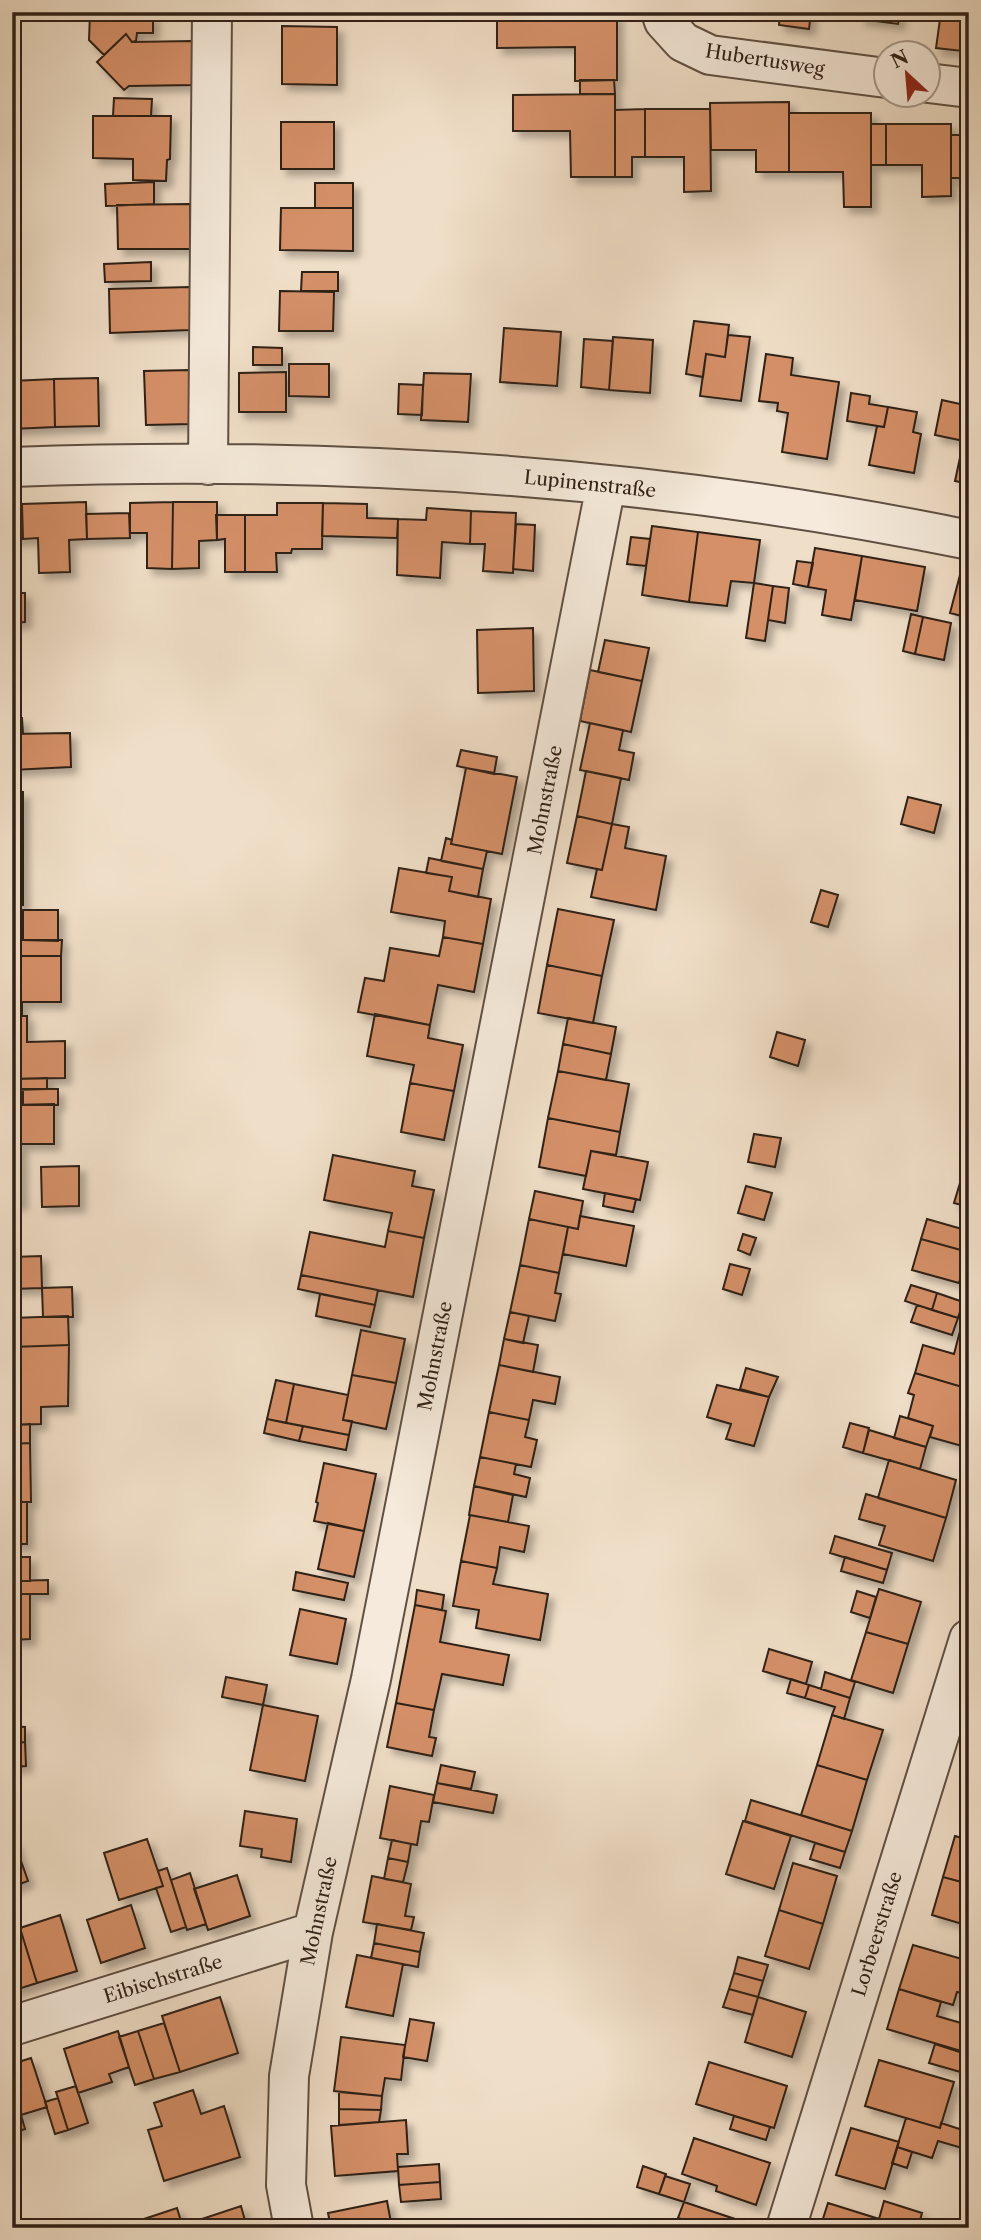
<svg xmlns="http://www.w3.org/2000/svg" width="981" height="2240" viewBox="0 0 981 2240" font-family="'Libre Caslon Text',serif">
	<defs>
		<filter id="shadow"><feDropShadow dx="6" dy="6" stdDeviation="3.5" flood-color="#0004"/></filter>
	</defs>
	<rect width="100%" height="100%" fill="#f0dfc8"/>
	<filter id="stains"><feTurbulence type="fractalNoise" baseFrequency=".00286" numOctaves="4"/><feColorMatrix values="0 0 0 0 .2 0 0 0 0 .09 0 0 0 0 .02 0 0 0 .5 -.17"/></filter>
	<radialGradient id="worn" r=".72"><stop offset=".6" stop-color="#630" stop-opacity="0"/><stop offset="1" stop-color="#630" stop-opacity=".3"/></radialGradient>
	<path fill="#d59068" stroke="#2f2017" stroke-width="2" filter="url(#shadow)" d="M780,12h31l-2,17 -30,-4z
		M860,12h40l-2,12 -39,-5z
		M941,12h27l-5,39 -27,-3z
		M90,13l63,2v18h-16l-1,8 -4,1 -6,-8 -22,21 -15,-15z
		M617,14v66l-42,1v-34l-78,1v-33z
		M282,26l55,1v58l-55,-1z
		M126,34l6,8 60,-1 1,44 -64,1 -5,4 -27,-28z
		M580,80h34l1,14h-35z
		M615,94v83h-44l-1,-46h-57v-36z
		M114,98l38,1 -1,17h-38z
		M789,102v70h-33v-22h-45l-1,-47z
		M645,109v48h-13v20h-17v-67z
		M645,109h65l1,82 -27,1v-35h-39z
		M789,113h82v94h-27l-1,-35h-54z
		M93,116h78l-1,43 -3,1 -1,21 -33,-1v-21l-40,-1z
		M281,122h53v47h-53z
		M871,124h15v41h-15z
		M886,124h65v72l-29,1v-32h-36z
		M951,135h14l1,43h-15z
		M965,135h4v43h-3z
		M154,182v22l-48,2 -1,-22z
		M315,183h38v25h-38z
		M190,204v45h-72l-1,-44z
		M281,208h72v43l-73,-1z
		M151,262v19l-46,1 -1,-18z
		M302,272h36v19h-37z
		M190,287v43l-80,3 -1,-44z
		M280,291l54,1 -1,39h-54z
		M694,321l35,4 -4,32 -19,-3 -3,23 -17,-3z
		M504,328l57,4 -4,54 -57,-4z
		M728,335l22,2 -9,64 -41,-5 6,-42 19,3z
		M613,337l40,3 -3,53 -41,-3z
		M584,339l29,2 -4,49 -28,-3z
		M253,347l29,1v17h-29z
		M766,354l27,4 -2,17 48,7 -12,77 -45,-7 6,-39 -11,-2 1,-8 -19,-2z
		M289,364h40v33l-40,-1z
		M190,370l1,54 -45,1 -2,-54z
		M286,372v40h-47v-39z
		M424,373l47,1 -3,48 -47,-2z
		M98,378l1,48 -44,1 -1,-48z
		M54,379l1,48 -43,2v-48z
		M399,384l24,1 -1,30 -24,-1z
		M851,393l19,3 -1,8 19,3 -4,20 -37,-6z
		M942,400l27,6 -5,35 -29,-6z
		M888,407l29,5 -4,20 8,2 -7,39 -45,-8 8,-39 7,1z
		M968,420h1v64l-14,-3z
		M86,502l1,37 -18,1 1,32 -31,1 -1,-35 -15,1 -1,-35z
		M173,502l-1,67 -25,-1v-35h-17v-30z
		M173,502h44v38l-18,1v27l-27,1z
		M277,503h46l-1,46h-30l-1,4h-15l1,19h-32v-57h32z
		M323,503l44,1v14l31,1 -1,19 -75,-2z
		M22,504l1,35h-11v-34z
		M427,508l44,3 -1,33 -28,-2 -2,36 -43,-3 1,-56 28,1z
		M471,511l45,2 -3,60 -30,-2 2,-27h-15z
		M129,513l1,25 -43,1 -1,-25z
		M216,515h29v57h-20v-33l-8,1z
		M516,524l19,1 -2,46 -20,-2z
		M652,526l46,6 -9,70 -47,-7z
		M698,532l62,8 -6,43 -23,-2 -4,25 -38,-4z
		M631,537l19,2 -4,27 -19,-2z
		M815,548l47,8 -11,64 -29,-5 4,-25 -18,-3z
		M862,556l63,11 -8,44 -62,-11z
		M797,561l16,2 -5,24 -15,-3z
		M960,575l9,2v41l-19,-5z
		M754,583l19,3 -8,55 -19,-3z
		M773,586l16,2 -4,35 -17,-3z
		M12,593h13v29l-13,1z
		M911,614l12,3 -8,37 -12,-3z
		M923,617l28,6 -7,37 -29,-6z
		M533,628l1,63 -56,2 -1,-63z
		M605,640l44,8 -7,33 -44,-9z
		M590,670l52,11 -11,51 -51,-11z
		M22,718l1,16h-11v-15z
		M590,723l33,7 -4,20 15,3 -5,27 -49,-10z
		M70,733l1,34 -59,3v-36z
		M461,750l36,7 -3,17 -37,-8z
		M466,768l51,9 -15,77 -51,-10z
		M586,771l35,7 -9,46 -35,-8z
		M12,792h11v24h-11z
		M908,797l33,8 -7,28 -33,-9z
		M12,816h11v12h-11z
		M577,816l35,8 -10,46 -35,-7z
		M612,824l17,3 -4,21 41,8 -10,54 -65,-13 6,-28 5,1z
		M12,828h11v39h-11z
		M446,838l6,2 -1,4 36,7 -4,18 -42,-8z
		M429,858l54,11 -5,28 -29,-6 3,-14 -26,-4z
		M12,867h11v38h-11z
		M399,868l53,9 -3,14 42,8 -8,45 -40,-7 2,-16 -54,-9z
		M821,890l17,5 -10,32 -17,-5z
		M558,909l56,11 -12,56 -55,-11z
		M23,910h35v31l-35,-1z
		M443,937l40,7 -9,48 -36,-7 -8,40 -72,-13 7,-34 19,3 6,-33 49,8z
		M19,940h43l-1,16h-42z
		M12,956h49v46h-39v14h-10z
		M547,965l55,11 -9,47 -55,-10z
		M375,1014l55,11 -2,13 35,7 -9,46 -44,-8 4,-18 -47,-9z
		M12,1016h15v26l38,-1v37l-53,1z
		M568,1018l48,9 -5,27 -48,-10z
		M777,1032l28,8 -7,26 -28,-9z
		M563,1044l48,10 -5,26 -48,-9z
		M558,1071l71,13 -9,48 -72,-14z
		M47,1078v11l-35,1v-11z
		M410,1083l44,8 -10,49 -43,-8z
		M23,1089h35v16h-35z
		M54,1104v40h-33v23h-9v-62z
		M548,1118l72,14 -4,23 -25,-4 -5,25 -47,-9z
		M754,1134l27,4 -6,29 -27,-5z
		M591,1151l57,11 -8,38 -57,-11z
		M333,1155l82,16 -3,15 22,4 -10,48 -36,-7 4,-18 -68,-13z
		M79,1166v40l-37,1 -1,-40z
		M12,1167h9v37h-9z
		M960,1183l9,2v22l-15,-4z
		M746,1186l26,7 -8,27 -26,-7z
		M535,1191l48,10 -5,28 -49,-10z
		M605,1193l31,6 -3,13 -30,-6z
		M580,1216l54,10 -8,40 -63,-12 5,-27 10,2z
		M529,1219l39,8 -9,46 -39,-8z
		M927,1219l42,12 -1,21 -47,-13z
		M388,1231l36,7 -11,59 -112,-22 9,-43 75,15z
		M743,1234l13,4 -6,17 -12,-5z
		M921,1239l47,13 -9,31 -47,-13z
		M41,1256l1,32 -30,1v-32z
		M730,1264l20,5 -8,26 -19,-6z
		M520,1265l39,8 -4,20 6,1 -6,27 -45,-9z
		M301,1275l77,15 -3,15 -77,-16z
		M911,1285l26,8 -5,17 -27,-9z
		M72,1287l1,30h-30l-1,-29z
		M937,1293l26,9 -5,16 -26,-8z
		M320,1294l55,11 -5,22 -54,-11z
		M917,1305l41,13 -6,17 -41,-13z
		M510,1312l19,4 -6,27 -19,-4z
		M68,1316l1,29 -57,2v-29z
		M361,1330l44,9 -9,44 -44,-8z
		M960,1331l9,3v55l-54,-16 8,-28 31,9z
		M504,1339l34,6 -5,27 -34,-7z
		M69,1345l-1,61 -27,1v17l-29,1v-78z
		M499,1365l61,12 -5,27 -22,-4 -4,20 -40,-8z
		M746,1368l32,9 -9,20 -29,-8z
		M915,1373l54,16v59l-39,-11 3,-11 -25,-8 6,-23 -6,-2z
		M352,1375l44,8 -10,46 -43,-9z
		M276,1380l18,4 -8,39 -19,-4z
		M294,1384l54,11 -5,25 9,1 -3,14 -63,-12z
		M717,1385l52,12 -15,49 -28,-7 5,-15 -24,-7z
		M489,1412l40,8 -4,17 12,3 -6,27 -51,-10z
		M900,1416l33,10 -7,21 -32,-9z
		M267,1419l36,7 -4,15 -35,-8z
		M850,1423l19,5 -6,25 -20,-6z
		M30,1424v19l-18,1v-19z
		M303,1426l46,9 -3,15 -47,-9z
		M869,1430l57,17 -6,22 -57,-16z
		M30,1443l1,59h-19v-58z
		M480,1457l36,7 -2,10 16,4 -4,19 -52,-11z
		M889,1460l67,20 -10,38 -68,-20z
		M324,1463l52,11 -12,57 -50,-10 4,-18 -2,-1z
		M474,1486l39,9 -5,27 -39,-7z
		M866,1494l80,24 -13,43 -54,-16 6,-19 -26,-7z
		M12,1502h15v42h-15z
		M470,1515l59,11 -5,26 -24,-5 -3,21 -36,-7z
		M328,1523l36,8 -10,46 -36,-8z
		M835,1536l57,17 -5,17 -57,-17z
		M12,1557h18v24h-18z
		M845,1557l42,13 -4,13 -42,-12z
		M461,1561l36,7 -4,16 55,10 -8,46 -64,-12 3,-18 -26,-4z
		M296,1572l52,11 -4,17 -51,-10z
		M48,1580v14h-36v-13z
		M879,1589l42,13 -13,42 -42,-12z
		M417,1590l27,5 -2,15 -27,-5z
		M857,1591l19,6 -6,21 -19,-6z
		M12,1594h18v45l-18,1z
		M415,1605l31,6 -6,31 69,13 -6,30 -61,-11 -8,36 -38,-7z
		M300,1609l46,10 -9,45 -47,-9z
		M866,1632l42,12 -15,49 -42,-13z
		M769,1649l43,13 -6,22 -43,-13z
		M825,1672l30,10 -5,16 -29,-9z
		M226,1677l41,8 -4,20 -41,-8z
		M791,1679l18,6 -4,13 -18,-5z
		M809,1685l41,13 -6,21 -12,-4 3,-8 -30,-9z
		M396,1703l38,7 -5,27 7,1 -4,18 -45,-9z
		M263,1705l55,11 -13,65 -55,-11z
		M832,1715l51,15 -16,50 -50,-15z
		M12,1726l13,1v15l-13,1z
		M25,1742l1,24 -14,1v-24z
		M441,1765l34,7 -4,17 -34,-6z
		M817,1765l50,15 -15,51 -51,-16z
		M437,1783l60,12 -4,18 -60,-11z
		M390,1786l44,9 -5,27 -8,-1 -4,24 -37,-7z
		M751,1800l101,31 -7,21 -100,-31z
		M245,1811l52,8 -6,43 -30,-5 1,-8 -22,-3z
		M743,1821l48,15 -17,53 -48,-15z
		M955,1836l14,4v44l-26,-7z
		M147,1839l16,47 -44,14 -15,-47z
		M392,1840l19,4 -3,18 -20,-4z
		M14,1841l14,40 -16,6v-45z
		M815,1843l30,9 -5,16 -30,-9z
		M388,1858l20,4 -5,20 -19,-3z
		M793,1863l44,13 -14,48 -44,-14z
		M167,1868l19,59 -15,5 -15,-44 7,-2 -5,-15z
		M190,1873l16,51 -19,6 -16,-50z
		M237,1875l13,41 -42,14 -14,-41z
		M372,1876l39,8 -6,32 9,1 -3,13 -48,-8z
		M943,1877l26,7v42l-37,-11z
		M131,1905l14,43 -44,15 -14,-43z
		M779,1910l44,14 -14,45 -44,-13z
		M60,1915l17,56 -40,12 -17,-55z
		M377,1924l47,9 -4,19 -46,-9z
		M20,1928l17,55 -25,8v-61z
		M374,1943l46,9 -2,15 -47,-9z
		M913,1945l56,16v34l-12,-3 -4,13 -54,-16z
		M357,1955l46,9 -10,52 -47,-9z
		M738,1957l30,8 -5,16 -29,-8z
		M734,1973l29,8 -5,16 -29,-8z
		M729,1989l29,8 -5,18 -30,-8z
		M899,1989l42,13 -4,14 31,9 -7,26 -74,-22z
		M220,1997l18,56 -58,19 -18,-56z
		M758,1997l48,15 -14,45 -47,-15z
		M410,2019l24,4 -7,38 -24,-4z
		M164,2023l16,49 -26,7 -16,-48z
		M118,2031l11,36 -20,7 3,8 -34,11 -14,-44z
		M138,2031l16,48 -19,6 -16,-48z
		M341,2037l64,8 -4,35 -16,-2 -3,18 -48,-5z
		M935,2044l34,11 -5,18 -35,-10z
		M31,2058l16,49 -26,8 4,14 -13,4v-69z
		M879,2060l75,22 -14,46 -75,-22z
		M709,2062l78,24 -13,42 -78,-24z
		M76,2086l12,37 -20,7 -12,-38z
		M193,2090l8,24 23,-8 16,51 -76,24 -16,-51 14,-4 -8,-23z
		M339,2092l43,4 -1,14 -42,-1z
		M58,2098l10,32 -13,4 -10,-32z
		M339,2109l42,1 -2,12 -40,3z
		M734,2116l36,11 -4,13 -36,-11z
		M906,2118l34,10 1,-5 28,9v18l-31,-9 -6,17 -35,-11z
		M406,2120l2,34h-11l1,17 -63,5 -4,-50z
		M851,2128l48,14 -14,47 -49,-14z
		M694,2138l76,25 -14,42 -40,-14 1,-5 -35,-12z
		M897,2147l15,5 -5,16 -15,-5z
		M439,2164l1,18 -41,3 -1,-18z
		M643,2166l23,8 -7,20 -22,-7z
		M665,2176l25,8 -6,18 -25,-8z
		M440,2182l1,17 -40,3 -2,-17z
		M387,2201l5,27h-61l-3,-15z
		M884,2201l38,12 -4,15h-10l-29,-9z
		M684,2202l57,19 -2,7h-32l-29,-10z
		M828,2203l51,16 -3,9h-56z
		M241,2206l6,22h-53l-1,-6z
		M177,2208l6,20h-40l-2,-8z"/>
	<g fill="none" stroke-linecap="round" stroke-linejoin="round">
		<g stroke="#5f5043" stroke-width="42">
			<path id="minor" d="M661,12l3,9 19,21 27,13 176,23
				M928,83l41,5
				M208,465l4,-453
				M12,467c320,-12 643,8 957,73
				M12,2026l301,-94
				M294,2228l-8,-43 3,-109 24,-144 58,-253 235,-1194
				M786,2228l183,-589"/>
		</g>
		<use href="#minor" stroke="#f5eadb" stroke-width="38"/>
	</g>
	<g text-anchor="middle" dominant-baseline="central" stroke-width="7" stroke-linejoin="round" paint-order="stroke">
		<g font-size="19" fill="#2f2017" stroke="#f5eadb">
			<text transform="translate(765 60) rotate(9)">Hubertusweg</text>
			<text transform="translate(590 484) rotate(6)">Lupinenstraße</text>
			<text transform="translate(545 800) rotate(-79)">Mohnstraße</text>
			<text transform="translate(435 1356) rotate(-79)">Mohnstraße</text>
			<text transform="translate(319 1911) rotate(-78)">Mohnstraße</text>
			<text transform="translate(877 1934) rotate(-73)">Lorbeerstraße</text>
			<text transform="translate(163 1979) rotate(-17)">Eibischstraße</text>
		</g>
	</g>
	<rect width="981" height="2240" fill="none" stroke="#f0dfc8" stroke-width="42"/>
	<rect x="14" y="14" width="953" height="2212" fill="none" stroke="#2f2017" stroke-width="3.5"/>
	<rect x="21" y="21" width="939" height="2198" fill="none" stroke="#2f2017" stroke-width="2"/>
	<g transform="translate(907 74) rotate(334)"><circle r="33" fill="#f5eadb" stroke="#a6998d" stroke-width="2"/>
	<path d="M0-5L12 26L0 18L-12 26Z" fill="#8f2418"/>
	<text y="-10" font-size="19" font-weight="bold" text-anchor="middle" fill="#2f2017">N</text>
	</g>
	<rect width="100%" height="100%" filter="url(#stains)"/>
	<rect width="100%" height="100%" fill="url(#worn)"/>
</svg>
